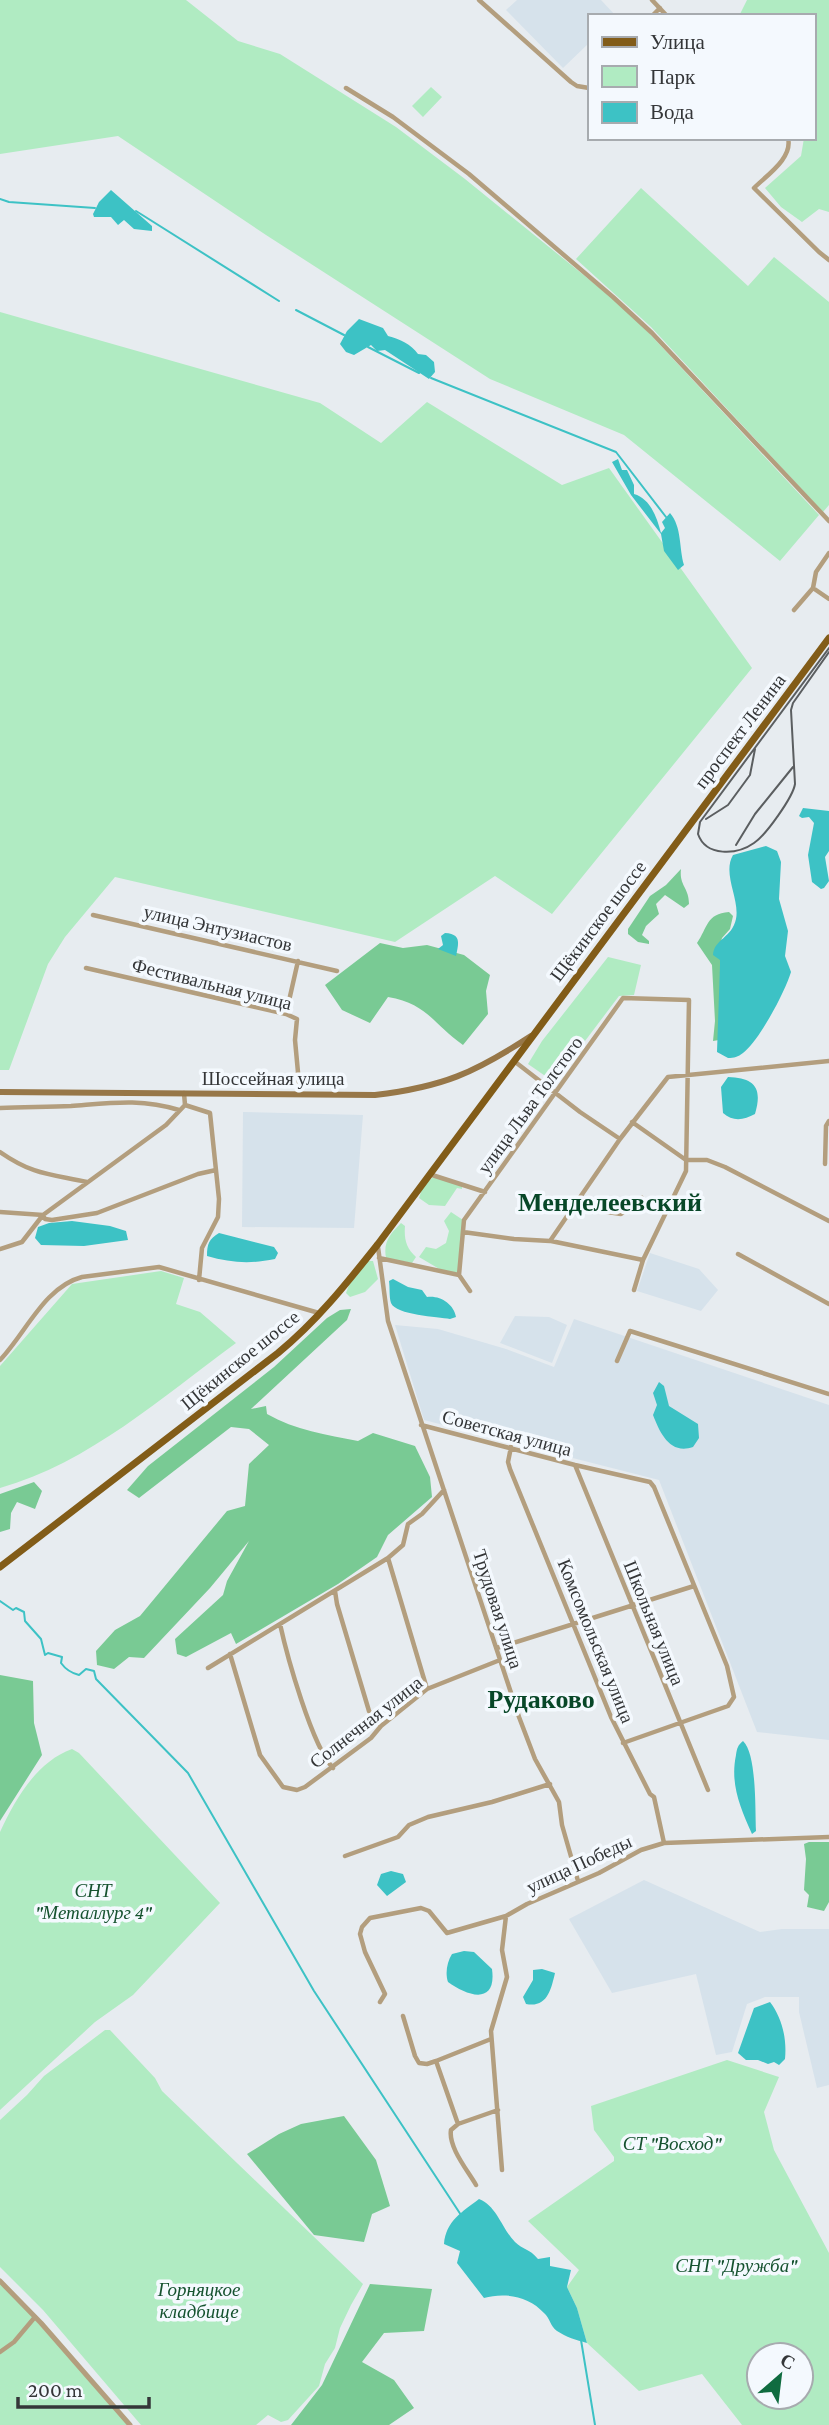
<svg xmlns="http://www.w3.org/2000/svg" width="829" height="2425" viewBox="0 0 829 2425" font-family="'Crimson Pro',serif">
	<rect width="100%" height="100%" fill="#e7ecf0"/>
	<path fill="#d6e2eb" d="M517,0h84l15,16h-27v27l-26,25 -57,-58z
		M243,1112l120,3 -9,113 -112,-1z
		M650,1253l49,16 19,21 -17,21 -64,-20z
		M515,1316l34,1 18,8 -15,38 -52,-20z
		M574,1319l255,86v335l-72,-8 -98,-252 -235,-60 -29,-95 43,4 68,20 48,18z
		M644,1880l116,52 22,-3h47v156l-12,3 -18,-76v-15h-34l-18,7 -15,48 -16,3 -20,-81 -84,19 -43,-74z"/>
	<path fill="#b0ebc2" fill-rule="evenodd" d="M0,0h186l52,41 42,13 116,73 69,52 147,119 35,33 172,184 -39,46 -156,-126 -134,-56 -224,-144 -148,-99 -118,18z
		M747,0h82v212l-10,-3 -17,13 -21,-15 -16,-19 36,-32 3,-18h9v-122h-74z
		M431,87l11,10 -19,20 -11,-11z
		M641,188l107,98 26,-29 55,45v203l-6,7 -172,-185 -75,-68z
		M0,312l320,91 61,40 46,-41 135,83 47,-17 143,200 -200,246 -57,-38 -100,66 -280,-65 -50,60 -17,27 -39,106h-9z
		M608,957l33,8 -7,30 -15,1 -65,86 -26,-18 14,-23z
		M432,1178h5l25,8v3l-5,-1 -12,18 -16,-1 -10,-7 4,-12z
		M451,1212l12,8 -5,53 -17,-3 -22,-13 7,-10 10,2 10,-6 3,-12 -5,-10z
		M401,1223l4,3c-1,13 1,22 11,31l-4,6 -26,-5c-3,-16 4,-24 15,-35z
		M368,1261h5l5,18 -13,13 -15,5 -4,-4 3,-8z
		M161,1271l23,7 -8,26 24,8 36,31c-74,54 -147,120 -236,145v-122l72,-82z
		M72,1749l7,4 141,150 -87,92 -38,27 -95,88v-278c15,-32 36,-70 72,-83z
		M105,2030h5l45,48 7,13 201,193 -12,21 -11,23 -5,20 -10,16 -6,22 -31,34 -7,2 -13,-7 -12,10h-115l-98,-115 -43,-43v-147l27,-25 17,-19z
		M727,2060l52,17 -15,35 10,38 55,103v172h-87l-40,-51 -63,17 -52,-48 -10,-35 -10,-21 12,-17 -51,-49 86,-60v-4l-20,-27 -3,-24zM759,2355h42v42h-42z
		M0,2281l130,144h-130z"/>
	<path fill="#79ca94" d="M681,869c-2,17 8,18 8,35l-5,4 -19,-13 -9,9 3,10 -13,12 -4,9 7,6v3l-11,-2 -10,-8v-5l22,-33 16,-11z
		M729,912l4,4 -3,13 -8,9 -2,7 4,8 -5,87 -6,1 2,-20 -3,-56 -15,-22c11,-16 9,-29 32,-31z
		M380,943l23,5 24,-3 37,10 26,20 -4,16 2,23 -25,31c-30,-21 -35,-41 -75,-48l-18,26 -28,-13 -17,-25z
		M351,1309l-4,11 -96,89 15,-3 1,8c28,16 60,21 91,27l15,-8 42,13 15,31 2,20 -44,38 -11,22 -39,27 -102,60 -5,-11 -45,24 -9,-3 -2,-15 48,-44 4,-14 22,-40 -39,47 -66,70 -15,-1 -15,12 -17,-4 -1,-14 19,-21 25,-14 87,-105 18,-5 4,-42 20,-19 -20,-16 -18,-2 -92,71 -12,-8 21,-24 126,-99 53,-49 13,-8z
		M34,1482l8,9 -7,18 -18,-7 -6,11 -1,16 -10,3v-38z
		M0,1675l33,6 1,42 8,32 -42,66z
		M809,1842h20v60l-5,9 -17,-4 2,-12 -5,-5 2,-31 -2,-15z
		M344,2116l32,44 14,46 -18,8 -8,28 -50,-7 -67,-81 32,-20 22,-10z
		M370,2284l62,5 -8,42 -40,2 -22,29 32,18 20,28 -25,17h-98l31,-40z"/>
	<path fill="#3dc2c5" d="M111,190l41,36v5l-18,-2 -10,-9 -6,5 -7,-8h-17l-1,-3 6,-12z
		M359,319l24,9 5,8c12,3 23,8 30,18l8,1 8,7 1,10 -6,7 -44,-29 -8,1 -6,-6 -17,10 -8,-3 -6,-8 7,-13z
		M618,459l4,11h5l7,15v9c17,5 23,24 27,39l4,-5 -3,-6 8,-9c12,14 9,35 14,52l-6,5 -14,-19 -3,-17 -30,-39 -19,-33z
		M803,808l26,3v40l-4,6 4,24 -5,7 -3,1 -9,-7 -4,-27 6,-32 -5,-6 -7,1 -3,-2z
		M766,846l11,5 4,11 -2,37 9,32 -3,25 6,16c-6,20 -32,69 -48,81 -5,4 -9,5 -15,5l-11,-6 3,-87v-5l-7,-5c1,-16 19,-17 23,-36 4,-20 -14,-45 -3,-64z
		M445,933c16,1 14,9 11,23l-18,-7 5,-4 -2,-9z
		M728,1077c26,1 35,10 27,37 -11,6 -22,8 -32,-1l-2,-26z
		M72,1221l38,5 16,5 2,9 -44,6 -43,-1 -6,-7 3,-11 11,-4z
		M219,1233l55,14 4,6 -3,6c-24,5 -44,4 -68,-3 0,-12 2,-17 12,-23z
		M393,1279l15,8 14,3 5,7c13,-2 27,7 29,20l-6,2c-12,-2 -54,-4 -59,-16 -2,-6 -1,-15 -2,-22z
		M659,1382l5,4 5,20 29,18 1,14 -6,9c-23,8 -33,-14 -40,-32l4,-10 -4,-12z
		M743,1741c14,13 12,70 13,90l-4,3c-12,-27 -22,-50 -16,-79 1,-7 2,-10 7,-14z
		M391,1871l12,3 3,8 -19,14 -10,-11 4,-11z
		M464,1951l10,1 18,17c5,37 -25,27 -44,13 -3,-9 -1,-20 4,-28z
		M542,1969l13,4c-4,17 -8,35 -29,31l-3,-7 10,-17v-10z
		M770,2002c12,16 17,36 15,57l-6,6 -5,-3 -6,2 -10,-4h-12l-8,-7 16,-45z
		M479,2199c18,7 23,30 36,43 8,8 14,6 23,17l12,-2v9l21,4 -4,17 10,21 10,35c-11,-3 -21,-6 -30,-12 -7,-5 -7,-13 -13,-18 -15,-17 -40,-21 -60,-15l-27,-35 3,-12 -16,-7c2,-23 18,-32 35,-45z"/>
	<g fill="none" stroke-linecap="round" stroke-linejoin="round">
		<path stroke="#3dc2c5" stroke-width="2" d="M0,199l9,3 86,6
			M136,211l143,90
			M296,310l48,25
			M368,347l51,26
			M431,378l185,74 50,65
			M0,1601l13,9 3,-2 8,4 1,9 16,18 4,16 3,-2 14,4 -1,6c5,7 10,10 18,12l7,-6 8,2 2,8 92,94 126,218 147,224
			M581,2340l14,85"/>
		<path stroke="#b39e7e" stroke-width="4.5" d="M479,0l92,82 6,4 12,2
			M652,0l15,16
			M652,16l8,-8
			M346,88l47,29 76,57 144,123 39,36 177,188
			M788,138c5,20 -21,37 -34,50l65,64 10,8
			M813,588l16,11
			M794,610l19,-22 3,-16 13,-19
			M93,915l244,56
			M86,968l200,46 11,5 -2,21 5,54
			M286,1014l12,-53
			M514,1061l66,51 40,27
			M185,1105l25,8 9,86 -1,18 -16,31 -3,32
			M0,1108c24,-1 48,-1 71,-2 39,-3 70,-8 108,4
			M632,1122l54,38
			M0,1152c33,23 50,22 87,30
			M687,1160h20l18,7 104,54
			M825,1164l1,-38 3,-5
			M429,1174l56,18
			M573,1207l48,7 21,-16
			M0,1212l43,3 2,4 7,1 45,-7 101,-39 18,-4
			M463,1232l51,7 36,2 70,-102 48,-62 161,-16
			M551,1241l92,19
			M378,1247l10,74 131,396 16,42 24,43 3,23 16,56
			M0,1249l22,-7 21,-27 123,-90 19,-20 -1,-12
			M738,1254l91,50
			M379,1258l80,17
			M470,1291l-11,-16 5,-55 159,-222 66,2 -3,171 -43,89 -9,30
			M0,1360c26,-27 44,-73 82,-83l77,-10 160,46
			M617,1361l13,-30 199,63
			M421,1425l154,40 75,17 4,5 73,179 7,31 -6,9 -105,37
			M511,1447l-3,15 2,7 101,248 39,77 4,3 10,46
			M575,1465l133,325
			M388,1558l39,131
			M335,1591l2,13 32,107 12,15
			M280,1624c7,32 32,122 53,144
			M497,1648l197,-62
			M230,1654l30,101 23,32 14,3 8,-3 66,-49 10,-12 46,-37 73,-29
			M208,1668l180,-110 15,-13 5,-21 14,-10 22,-24
			M345,1856l53,-19 11,-12 19,-8 64,-15 58,-18
			M380,2002l5,-8 -20,-42 -5,-18 2,-7 8,-9 51,-10 8,3 18,22 59,-17 21,-12 72,-31 42,-23 23,-7 165,-6
			M403,2016l12,40 4,7 8,1 9,-3 22,63
			M436,2061l55,-22
			M502,2170l-11,-139 16,-54 -5,-27 4,-34
			M476,2185c-8,-14 -28,-38 -25,-55l7,-6 40,-14
			M0,2352l14,-10 21,-25"/>
		<path stroke="#b39e7e" stroke-width="5" d="M0,2281l41,42 89,102"/>
		<path stroke="#977748" stroke-width="6" d="M0,1092l375,3c68,-8 99,-22 156,-59"/>
		<path stroke="#825c18" stroke-width="7" d="M0,1567l278,-214c39,-32 69,-70 100,-109l451,-606"/>
		<path stroke="#5b5e60" stroke-width="2" d="M829,648l-129,174 -2,12c8,23 39,21 56,9 12,-8 39,-46 41,-59l-4,-74 2,-7 36,-51
			M706,819l22,-14 22,-30 5,-26
			M736,845l19,-31 38,-47"/>
	</g>
	<g text-anchor="middle" dominant-baseline="central" stroke-width="7" stroke-linejoin="round" paint-order="stroke">
		<g font-size="19" fill="#343638" stroke="#f4f9fe">
			<text transform="translate(740 731) rotate(-53)">проспект Ленина</text>
			<text transform="translate(598 921) rotate(-53)">Щёкинское шоссе</text>
			<text transform="translate(218 928) rotate(13)">улица Энтузиастов</text>
			<text transform="translate(212 984) rotate(14)">Фестивальная улица</text>
			<text x="273" y="1078">Шоссейная улица</text>
			<text transform="translate(530 1105) rotate(-54)">улица Льва Толстого</text>
			<text transform="translate(240 1360) rotate(-39)">Щёкинское шоссе</text>
			<text transform="translate(507 1433) rotate(15)">Советская улица</text>
			<text transform="translate(498 1609) rotate(72)">Трудовая улица</text>
			<text transform="translate(654 1623) rotate(68)">Школьная улица</text>
			<text transform="translate(596 1641) rotate(68)">Комсомольская улица</text>
			<text transform="translate(366 1722) rotate(-38)">Солнечная улица</text>
			<text transform="translate(579 1864) rotate(-25)">улица Победы</text>
		</g>
		<g font-size="19" font-style="italic" fill="#15522f" stroke="#f4f9fe">
			<text x="93" y="1890">СНТ<tspan x="93" dy="22">"Металлург 4"</tspan></text>
			<text x="672" y="2143">СТ "Восход"</text>
			<text x="736" y="2265">СНТ "Дружба"</text>
			<text x="199" y="2289">Горняцкое<tspan x="199" dy="22">кладбище</tspan></text>
		</g>
		<g font-size="26" font-weight="bold" fill="#084728" stroke="#f4f9fe">
			<text x="610" y="1202">Менделеевский</text>
			<text x="541" y="1699">Рудаково</text>
		</g>
	</g>
	<rect x="588" y="14" width="228" height="126" fill="#f4f9fe" stroke="#a7abaf" stroke-width="2"/>
	<rect x="602" y="37" width="35" height="10" fill="#825c18" stroke="#a7abaf" stroke-width="2"/>
	<text x="650" y="49" font-size="21" fill="#343638">Улица</text>
	<rect x="602" y="66" width="35" height="21" fill="#b0ebc2" stroke="#a7abaf" stroke-width="2"/>
	<text x="650" y="84" font-size="21" fill="#343638">Парк</text>
	<rect x="602" y="102" width="35" height="21" fill="#3dc2c5" stroke="#a7abaf" stroke-width="2"/>
	<text x="650" y="119" font-size="21" fill="#343638">Вода</text>
	<g transform="translate(780 2376) rotate(28)"><circle r="33" fill="#f4f9fe" stroke="#a7abaf" stroke-width="2"/>
	<path d="M0-5L12 26L0 18L-12 26Z" fill="#106c40"/>
	<text y="-10" font-size="19" font-weight="bold" text-anchor="middle" fill="#343638">С</text>
	</g>
	<path d="M18 2397v10h131v-10" fill="none" stroke="#343638" stroke-width="3.5"/>
	<text x="28" y="2397" font-size="21" fill="#343638" stroke="#f4f9fe" stroke-width="5" paint-order="stroke">200 m</text>
</svg>
